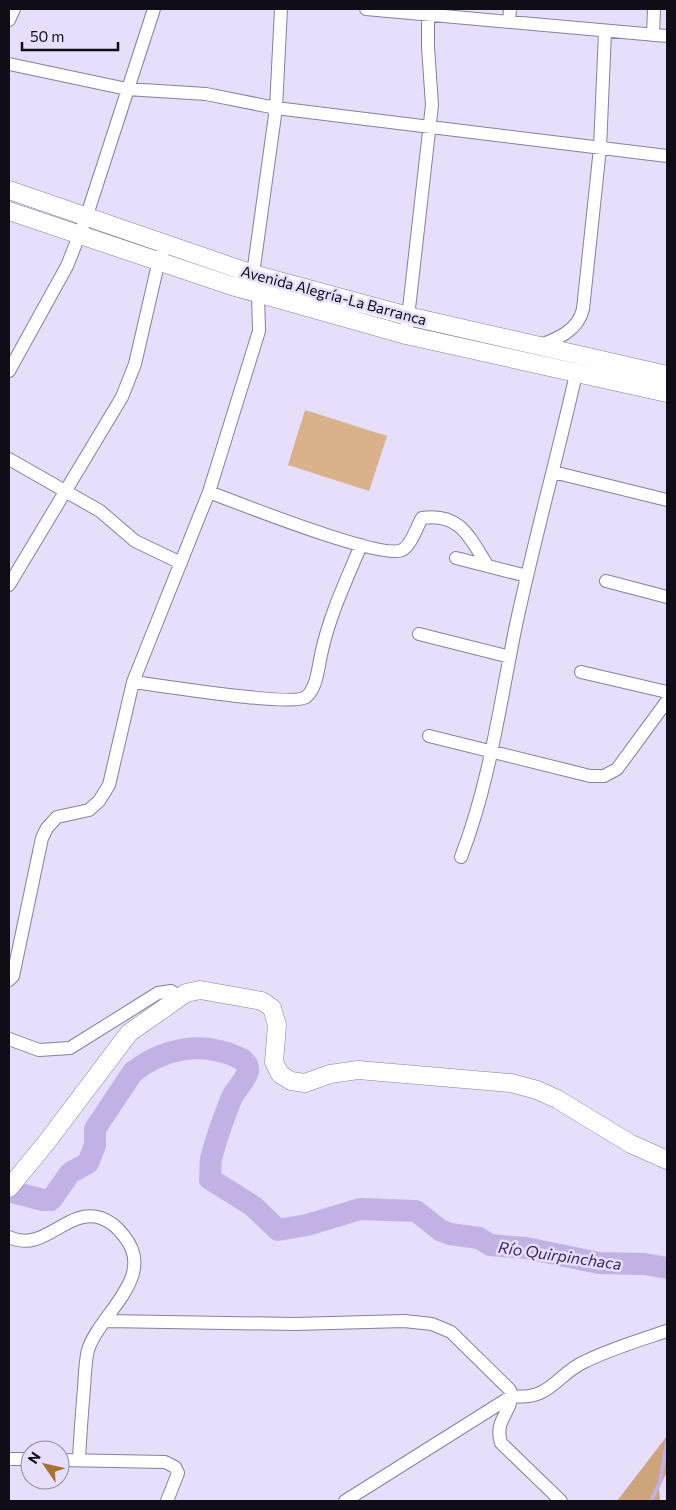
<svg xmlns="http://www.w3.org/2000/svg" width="676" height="1510" viewBox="0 0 676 1510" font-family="Commissioner,sans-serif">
	<rect width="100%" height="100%" fill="#e6defa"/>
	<path fill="#d9b18a" d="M305,410l82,26 -18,55 -81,-26z"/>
	<path fill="#cea47c" d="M667,1436v36l-8,16 1,13h-43z"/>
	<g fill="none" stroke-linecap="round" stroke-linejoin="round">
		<path stroke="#c1b1e4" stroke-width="4" d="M651,1501l9,-19 7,-40"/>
		<path stroke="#c1b1e4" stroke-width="22" d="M9,1191l34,9h8l19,-27 18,-10 7,-18v-16l38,-57c31,-24 68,-31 104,-15 6,2 12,7 11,14 -2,9 -12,18 -16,26 -8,20 -16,41 -21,62 -1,7 0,13 -1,20l43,27 25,24 29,-5 53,-16 56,2 24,19 10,4 29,4 11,7 36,3 73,15 45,1 23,4"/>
		<g stroke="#878099" stroke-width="14">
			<path id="street" d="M366,9l301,27
				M9,20l5,-11
				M509,22l1,-13
				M653,35l1,-26
				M9,64l118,25 79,5 70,14 391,48
				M406,335l26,-230 -4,-58v-38
				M538,346c19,-7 40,-15 45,-37l17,-161 5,-116
				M9,371l58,-105 19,-48 68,-209
				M9,459l91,52 35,30 46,22
				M553,472l114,28
				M209,492c29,11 172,68 193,58 9,-4 15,-24 20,-32 38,-6 48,20 65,47
				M456,558l71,18
				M606,581l61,16
				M9,585l113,-188 13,-33 24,-104 7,-15
				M419,634l91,23
				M581,672l86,20
				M133,682c25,3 159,25 173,15 11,-9 12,-29 15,-42 8,-39 25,-74 40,-110
				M429,736l161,40h14l13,-7 50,-68
				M461,857c29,-75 39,-154 55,-232 18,-84 41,-167 60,-251
				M9,980l4,-4 29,-138 5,-10 10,-11 32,-7 10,-9 10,-16 24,-103 76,-190 50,-161 -1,-37 -5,-20 23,-166 5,-99
				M9,1039l30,11 31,-2 88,-55 13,-2 9,6
				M9,1237c36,17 57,-30 92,-19 9,3 17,10 23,18 34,41 -25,78 -36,114 -3,12 -3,26 -4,38 -2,24 -4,48 -5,72
				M106,1321l189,3 109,-3 28,3 19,8 59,58c6,20 -17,28 -9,53l60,58
				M9,1459h21
				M60,1460l105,2 10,5 3,6 -11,28
				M345,1501l167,-105c39,5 44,-22 74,-35 27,-13 54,-21 81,-30"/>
		</g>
		<g stroke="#878099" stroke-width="19">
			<path id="secondary" d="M9,190l244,84 155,42 259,59
				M9,211l223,75 174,49 261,58
				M9,1188l37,-45 83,-110 57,-40 14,-3 62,11 10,7 5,17 -3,37 6,12 11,7 14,2 25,-9 28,-4 153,13 26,7 20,9 74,45 36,16"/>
		</g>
		<use href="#street" stroke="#fff" stroke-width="12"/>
		<use href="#secondary" stroke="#fff" stroke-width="18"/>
	</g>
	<g text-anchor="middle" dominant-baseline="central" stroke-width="5" stroke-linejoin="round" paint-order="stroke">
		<g font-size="15" fill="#100d16" stroke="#e6defa">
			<text transform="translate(334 295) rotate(15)">Avenida Alegría-La Barranca</text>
		</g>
		<g font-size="16" font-style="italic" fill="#3c2460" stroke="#e6defa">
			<text transform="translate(560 1255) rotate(8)">Río Quirpinchaca</text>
		</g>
	</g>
	<rect width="676" height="1510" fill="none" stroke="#100d16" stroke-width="20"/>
	<g transform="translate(45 1465) rotate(304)"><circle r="24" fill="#e6defa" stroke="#908a9f"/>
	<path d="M0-4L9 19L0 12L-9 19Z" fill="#ac7132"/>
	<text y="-8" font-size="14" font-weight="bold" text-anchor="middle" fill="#100d16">N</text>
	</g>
	<path d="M22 42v8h96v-8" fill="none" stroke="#100d16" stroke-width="2.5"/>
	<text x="30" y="42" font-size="15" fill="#100d16" stroke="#e6defa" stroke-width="4" paint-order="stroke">50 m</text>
</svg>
